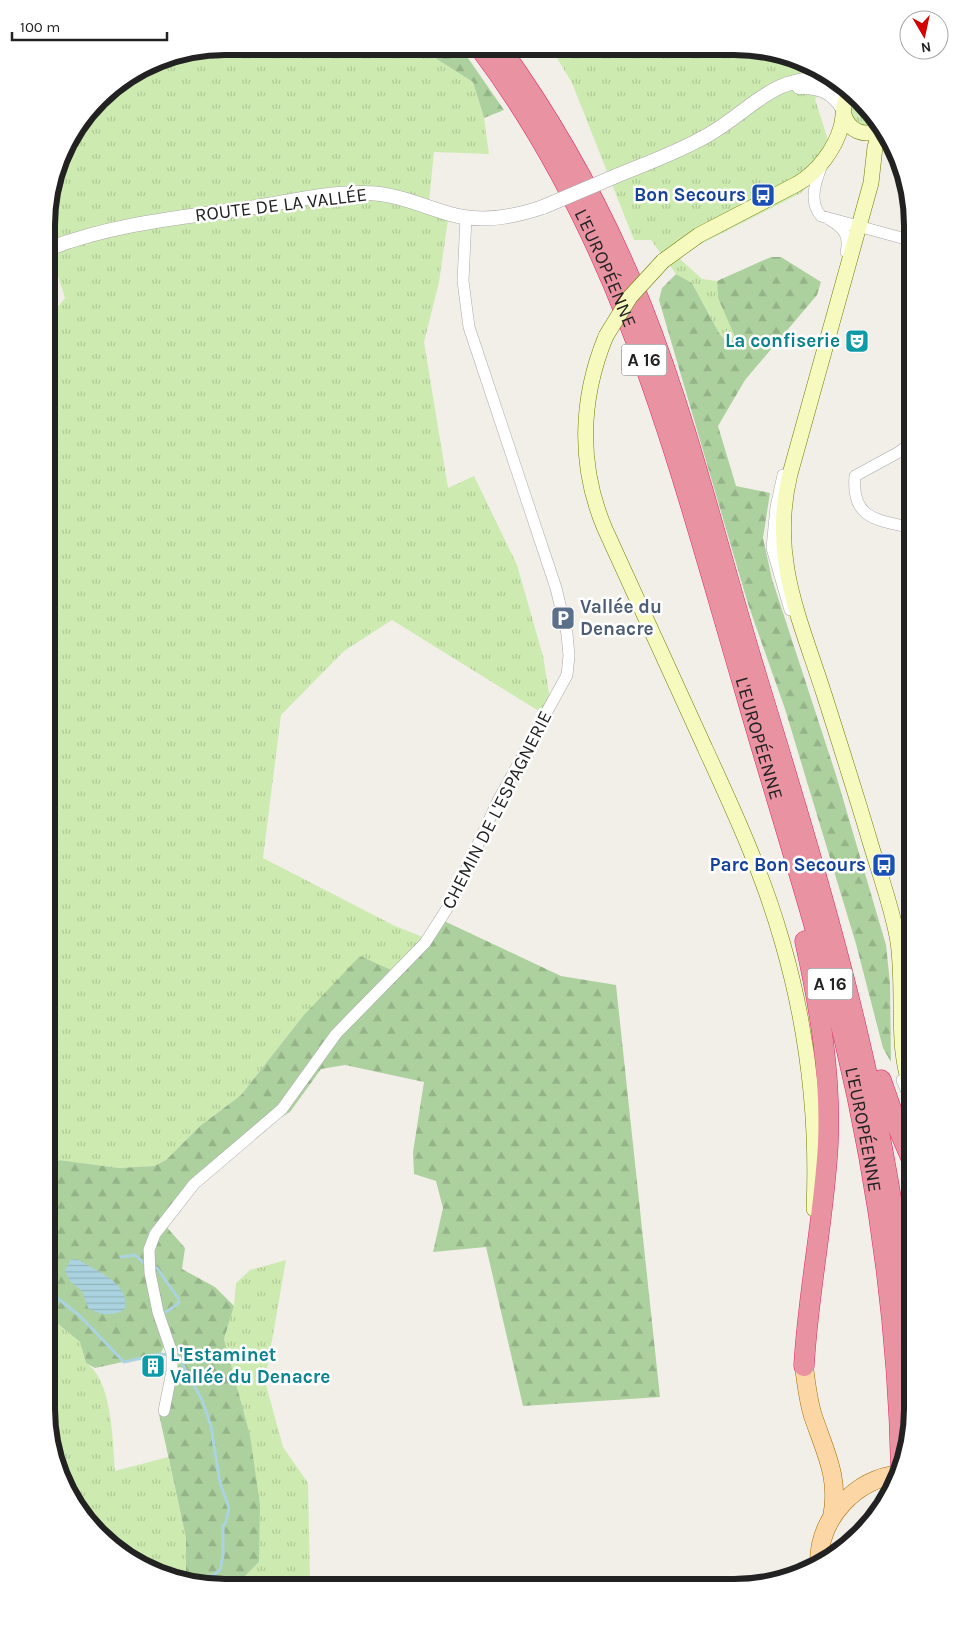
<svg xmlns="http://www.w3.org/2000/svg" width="959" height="1634" viewBox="0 0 959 1634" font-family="Karla,sans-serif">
	<defs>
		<pattern id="grass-tufts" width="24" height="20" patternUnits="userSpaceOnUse" patternTransform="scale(1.25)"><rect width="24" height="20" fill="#cdebb0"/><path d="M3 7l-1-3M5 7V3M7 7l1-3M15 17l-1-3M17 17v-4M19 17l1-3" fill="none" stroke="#b0c997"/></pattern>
		<pattern id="forest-firs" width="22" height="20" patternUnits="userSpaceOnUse" patternTransform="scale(1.25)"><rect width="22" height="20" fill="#add19e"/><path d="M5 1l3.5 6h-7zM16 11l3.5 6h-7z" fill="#95b388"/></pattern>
		<pattern id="water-rules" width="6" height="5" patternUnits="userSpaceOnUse" patternTransform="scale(1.25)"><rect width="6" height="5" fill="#aad3df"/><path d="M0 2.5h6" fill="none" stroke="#92b5bf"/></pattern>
	</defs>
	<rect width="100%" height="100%" fill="#f2efe9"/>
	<path fill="url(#grass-tufts)" d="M225,46l201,1 12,13 35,22 11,36 5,36 -55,-2 -6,60 20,8 -9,62 -15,60 24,146 26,-12 43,89 26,91 7,43 -8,14 -150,-93 -48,31 -63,64 -18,143 132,68 33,13 -28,35 -97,42 -62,79 -41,31 -34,34 -12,6 -35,2 -60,-8 -12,20 1,-861 17,-21 -17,-54v-42l17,-56 42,-55 50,-31z
		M551,48l218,2 64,31 -18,18 13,41 -17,41 -10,12 -108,55 -13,11 22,20 15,2 1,17 19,41 -11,2 -7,-8 -27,-50 -16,-9 -25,-34h-17l-62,-157z
		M856,97l19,28 -5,2 -12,-2c-8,-11 -10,-17 -2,-28z
		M286,1260l-21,121 18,66 25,36 2,96 38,8 -113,-1 24,-24 -9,-127 -26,-96 10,-33 2,-23 14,-13z
		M46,1314l34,28 6,21c26,16 27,79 29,108l53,-14 18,81v33l-6,9 -34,-11 -39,-25 -51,-77 -10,-58z"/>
	<path fill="url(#forest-firs)" d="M426,48h35l43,62 -20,8 -11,-36 -35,-22z
		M771,257h10l40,25 -4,13 -72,85 -27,46 18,60 34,7 -7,45 9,41 64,196 50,170 4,38 1,79 -8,-14 -27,-104 -71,-235 -37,-105 -89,-304 3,-12 14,-14 16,9 27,50 7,8 10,-2 -18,-41 -1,-17z
		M442,920l119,56 55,9 44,412 -137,9 -37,-159 -53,5 10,-44 -7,-27 -22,-7 -1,-22 11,-70 -79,-17 -24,4 -31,43 -42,25 -34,30 -50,57 21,24 -3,21 33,18 19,19 -10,33 26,96 10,70 -1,57 -24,24h-34l-21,-6 6,-9v-33l-27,-124 10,-41 -4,-28 -5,9 -65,14 -9,-5 -6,-21 -34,-28 1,-134 12,-20 60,8 35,-2 12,-6 34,-34 41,-31 62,-79 57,-60 40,18z"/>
	<path fill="url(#water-rules)" d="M77,1259c17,11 56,25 47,51 -15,7 -22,5 -36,-2l-6,-17 -12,-10 -5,-10 5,-11z"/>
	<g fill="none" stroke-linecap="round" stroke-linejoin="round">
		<path stroke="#aad3df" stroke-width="3" d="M121,1257l14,-2 11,10
			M152,1267l5,1 21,30 1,5 -16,11 2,3
			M46,1289l34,27 44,46 36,-8 18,2 24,44 9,26 9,57 9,25 -3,14 -3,4v29l-3,15 -21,15"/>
		<g stroke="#a9a9a9" stroke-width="12">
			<path id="minor" d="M822,165c-6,15 -14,37 -1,51l92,25
				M830,220c14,8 20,16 16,32
				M783,475l-7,32 -4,41 18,62
				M913,528c-35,-8 -62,-8 -58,-52l44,-24 14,-10
				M902,1080l10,24
				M164,1411l8,-40v-18l-14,-41 -8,-39 -1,-23 6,-16 39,-50 88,-75 54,-75 89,-91 25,-39 48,-103 69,-126 2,-19 -2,-22 -11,-46 -87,-261 -6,-46 3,-64"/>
		</g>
		<g stroke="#a9a9a9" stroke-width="15">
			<path id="tertiary" d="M799,87c20,-1 34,5 44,22
				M616,176c31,-13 63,-24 92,-41 45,-26 64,-60 121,-56
				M48,249c66,-26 138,-32 208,-42 36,-6 73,-15 109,-14 30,0 57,13 85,21 31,9 64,3 93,-7"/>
		</g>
		<g stroke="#707d05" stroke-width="16">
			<path id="secondary" d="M844,115c5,16 20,22 34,15
				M880,133l-5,14 -4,36 -81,291c-20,83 9,142 34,220 16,50 32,100 47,151 9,30 20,60 26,91 9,45 -3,115 15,152
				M663,261l36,-26 98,-51c20,-11 38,-35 44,-57 4,-14 0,-26 11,-36
				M606,336c-26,63 -28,130 -1,193 34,73 67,146 100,219 29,63 58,126 77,193 25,86 36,178 32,268"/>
		</g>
		<g stroke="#a06b00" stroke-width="19">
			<path id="primary" d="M804,1366c2,17 4,34 9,50 12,36 27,62 19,101
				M819,1563c0,-45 36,-84 81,-89"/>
		</g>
		<g stroke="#dc2a67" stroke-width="21">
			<g id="motorway">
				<path id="s1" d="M480,48c145,193 198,416 265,643 33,116 71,230 99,347 34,142 54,287 57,432"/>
				<path d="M500,48c58,80 105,167 142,259 45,114 74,234 109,351 72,236 146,473 161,721"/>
				<path d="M881,1080l15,43 16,37"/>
				<path d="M804,1366c4,-74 20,-147 24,-222 3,-68 -8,-136 -23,-203"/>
			</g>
		</g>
		<use href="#minor" stroke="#fff" stroke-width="11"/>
		<use href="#tertiary" stroke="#fff" stroke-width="14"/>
		<use href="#secondary" stroke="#f7fabf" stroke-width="15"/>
		<use href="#primary" stroke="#fcd6a4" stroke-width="18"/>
		<use href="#motorway" stroke="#e892a2" stroke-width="20"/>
		<g stroke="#a9a9a9" stroke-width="15" stroke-linecap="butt">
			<path id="tertiary-bridge" d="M543,207l73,-31"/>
		</g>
		<g stroke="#707d05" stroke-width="16" stroke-linecap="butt">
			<path id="secondary-bridge" d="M606,336l24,-39 33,-36"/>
		</g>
		<use href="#tertiary-bridge" stroke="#fff" stroke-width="14"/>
		<use href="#secondary-bridge" stroke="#f7fabf" stroke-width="15"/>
	</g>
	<defs>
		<g id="bus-square" transform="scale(1.25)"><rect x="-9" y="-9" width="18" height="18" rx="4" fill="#1a4fb4" stroke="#fff"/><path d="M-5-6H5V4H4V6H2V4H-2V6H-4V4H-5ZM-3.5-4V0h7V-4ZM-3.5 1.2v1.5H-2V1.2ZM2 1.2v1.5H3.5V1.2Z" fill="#fff"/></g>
		<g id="theatre-square" transform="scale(1.25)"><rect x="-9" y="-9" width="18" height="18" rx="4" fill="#0f9aa8" stroke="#fff"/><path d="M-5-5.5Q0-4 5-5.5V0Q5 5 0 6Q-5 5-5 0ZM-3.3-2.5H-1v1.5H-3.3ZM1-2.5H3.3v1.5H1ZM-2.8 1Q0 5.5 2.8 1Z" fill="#fff"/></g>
		<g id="parking-square" transform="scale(1.25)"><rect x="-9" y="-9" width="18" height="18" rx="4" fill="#5c6f8a" stroke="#fff"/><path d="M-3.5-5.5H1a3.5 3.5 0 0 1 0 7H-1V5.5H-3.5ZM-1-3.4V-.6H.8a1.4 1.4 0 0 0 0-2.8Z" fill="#fff"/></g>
		<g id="building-square" transform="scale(1.25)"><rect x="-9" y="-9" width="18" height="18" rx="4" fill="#0f9aa8" stroke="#fff"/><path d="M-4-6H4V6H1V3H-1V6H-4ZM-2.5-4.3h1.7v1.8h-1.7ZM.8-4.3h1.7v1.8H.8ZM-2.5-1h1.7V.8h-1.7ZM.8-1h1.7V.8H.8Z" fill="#fff"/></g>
	</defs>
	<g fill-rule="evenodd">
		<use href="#bus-square" x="763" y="195"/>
		<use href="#theatre-square" x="857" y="341"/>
		<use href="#parking-square" x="563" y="618"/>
		<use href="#bus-square" x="884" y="865"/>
		<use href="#building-square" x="153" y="1366"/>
	</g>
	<g text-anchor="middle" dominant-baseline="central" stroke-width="5" stroke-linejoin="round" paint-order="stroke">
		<g fill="#fff" stroke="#646464" stroke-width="1">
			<rect x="621.5" y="344.5" width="45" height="31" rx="4"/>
			<rect x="807.5" y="968.5" width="45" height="31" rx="4"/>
		</g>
		<g font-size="18" font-weight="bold" fill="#222">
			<text x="644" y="360">A 16</text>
			<text x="830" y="984">A 16</text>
		</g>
		<g font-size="19" font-weight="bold" fill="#164399" stroke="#fff" text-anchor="end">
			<text x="746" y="195">Bon Secours</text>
			<text x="866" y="865">Parc Bon Secours</text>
		</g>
		<g font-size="19" fill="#222" stroke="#fff">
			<text transform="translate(281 205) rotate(-7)">ROUTE DE LA VALLÉE</text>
			<text stroke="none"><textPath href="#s1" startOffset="254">L'EUROPÉENNE</textPath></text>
			<text stroke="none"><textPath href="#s1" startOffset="749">L'EUROPÉENNE</textPath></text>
			<text transform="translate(497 810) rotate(-63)">CHEMIN DE L'ESPAGNERIE</text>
			<text stroke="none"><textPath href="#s1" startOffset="1154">L'EUROPÉENNE</textPath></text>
		</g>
		<g font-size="19" font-weight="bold" fill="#0d838f" stroke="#fff" text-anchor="end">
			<text x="840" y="341">La confiserie</text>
			<text x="170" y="1355" text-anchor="start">L'Estaminet<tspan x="170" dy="22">Vallée du Denacre</tspan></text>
		</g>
		<g font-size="19" font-weight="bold" fill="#4e5e75" stroke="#fff" text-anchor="start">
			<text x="580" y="607">Vallée du<tspan x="580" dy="22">Denacre</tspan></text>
		</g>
	</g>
	<path d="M0 0H959V1634H0ZM225 55H734A170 170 0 0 1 904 225V1409A170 170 0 0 1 734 1579H225A170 170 0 0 1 55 1409V225A170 170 0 0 1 225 55Z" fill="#fff" fill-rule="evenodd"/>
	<path fill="none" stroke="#222" stroke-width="6" d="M225 55H734A170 170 0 0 1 904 225V1409A170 170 0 0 1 734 1579H225A170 170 0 0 1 55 1409V225A170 170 0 0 1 225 55Z"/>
	<g transform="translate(924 35) rotate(171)"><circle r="24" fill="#ffffff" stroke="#a7a7a7"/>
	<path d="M0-4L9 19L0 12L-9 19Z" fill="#d40000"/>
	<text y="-8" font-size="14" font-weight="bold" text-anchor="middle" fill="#222222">N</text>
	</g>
	<path d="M12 32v8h155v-8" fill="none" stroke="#222222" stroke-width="2.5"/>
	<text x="20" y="32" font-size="15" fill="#222222" stroke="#ffffff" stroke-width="4" paint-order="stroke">100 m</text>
</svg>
